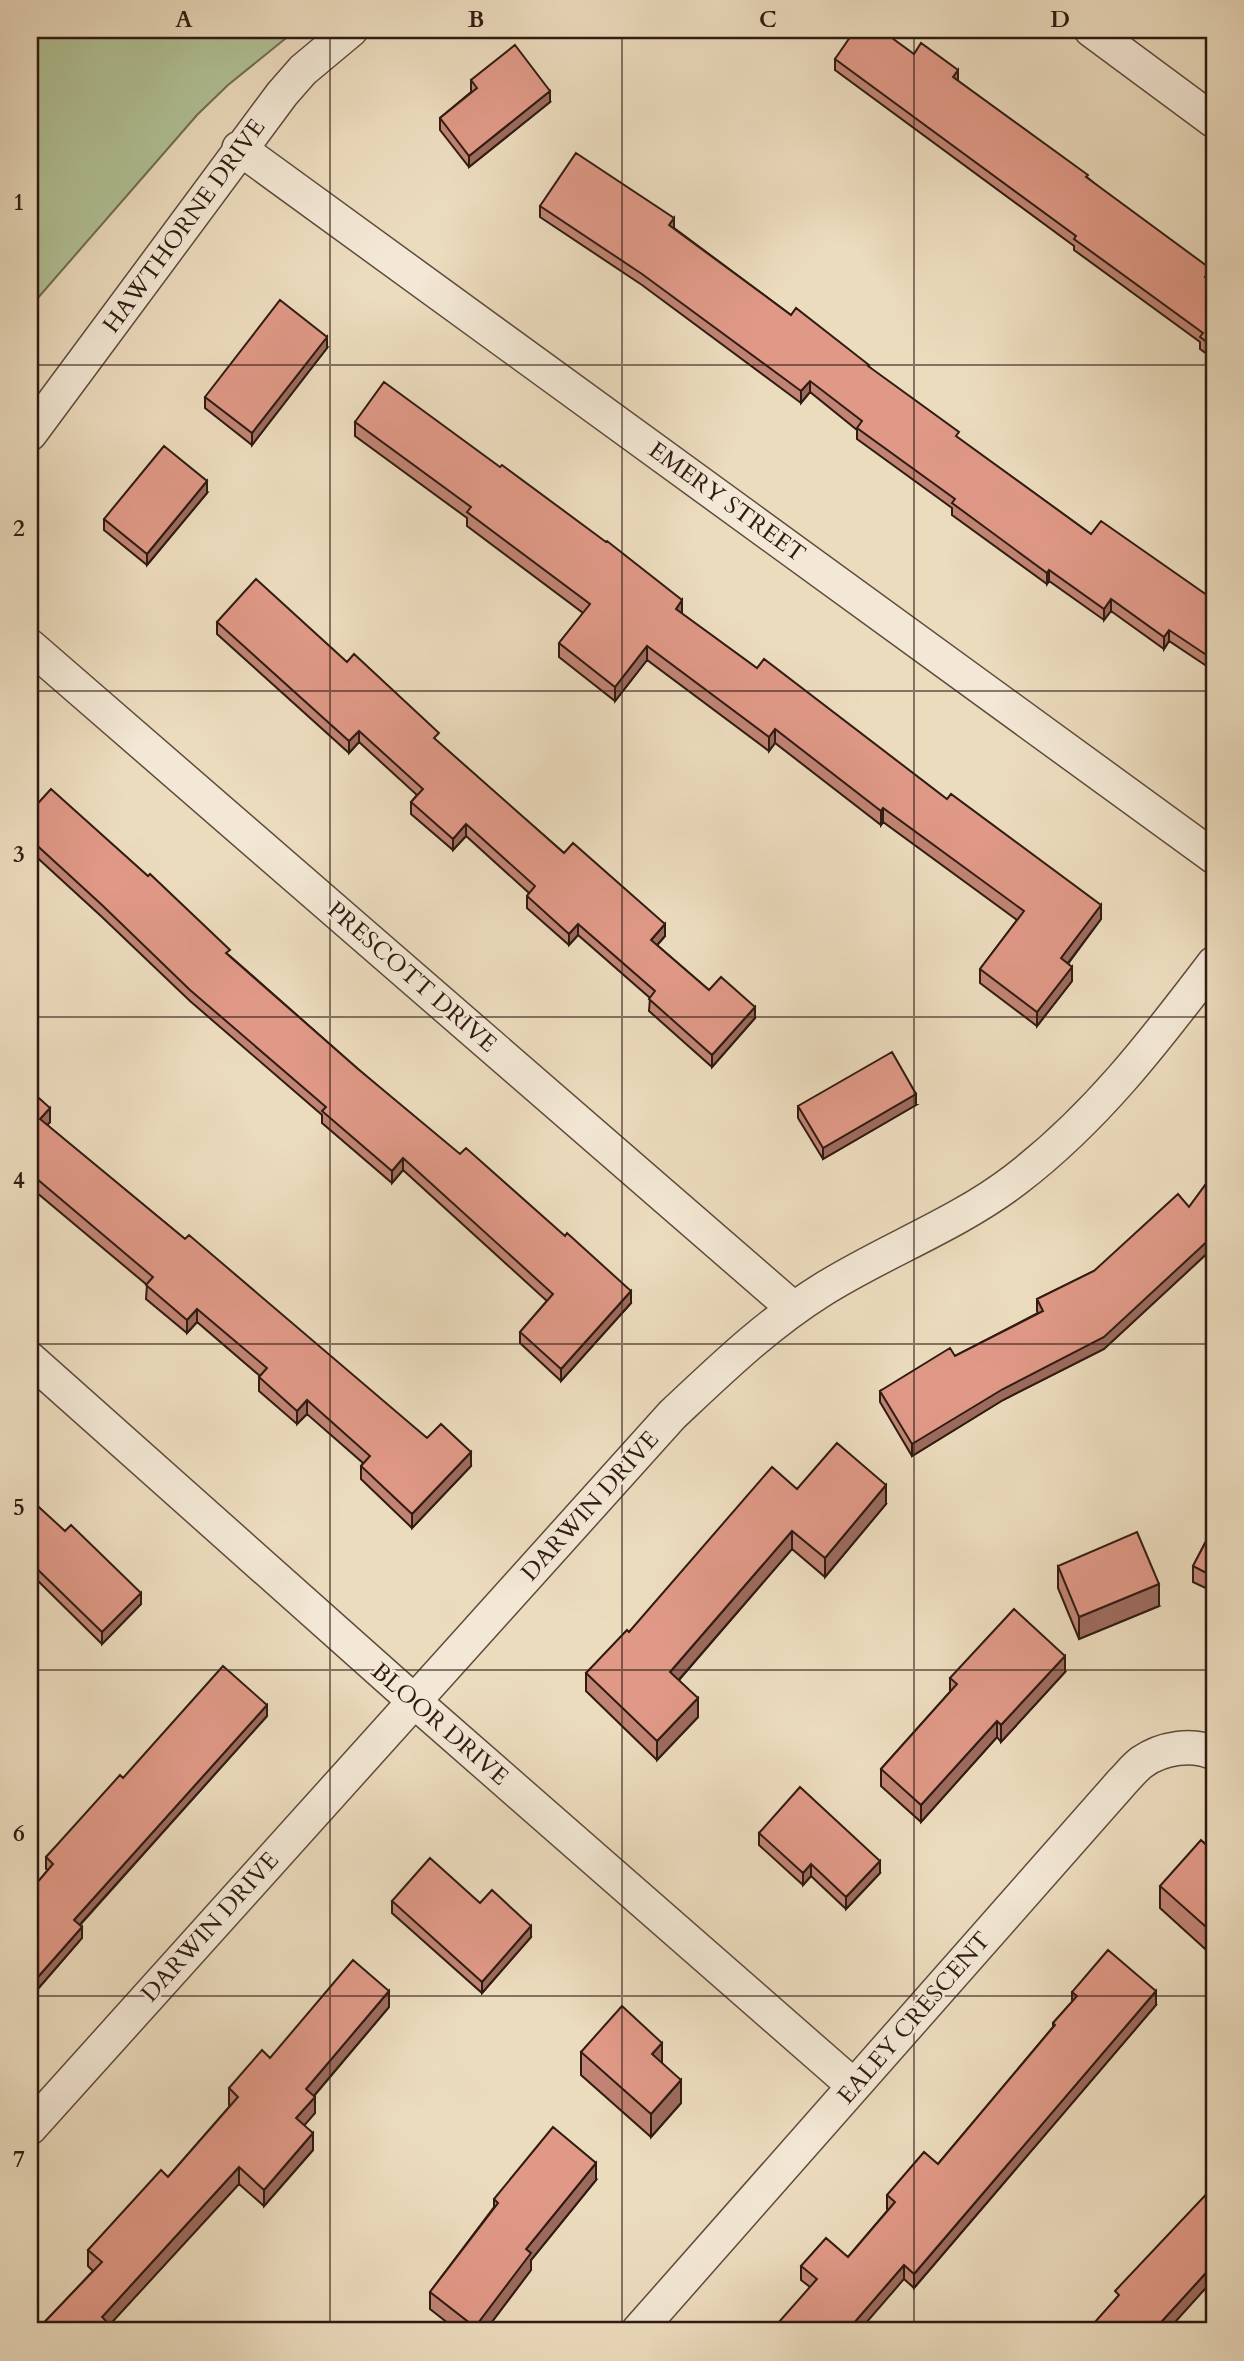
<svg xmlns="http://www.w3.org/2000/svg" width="1244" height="2361" viewBox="0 0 1244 2361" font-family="Cardo,serif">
	<rect width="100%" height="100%" fill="#ecdcbe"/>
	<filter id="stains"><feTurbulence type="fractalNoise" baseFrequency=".00286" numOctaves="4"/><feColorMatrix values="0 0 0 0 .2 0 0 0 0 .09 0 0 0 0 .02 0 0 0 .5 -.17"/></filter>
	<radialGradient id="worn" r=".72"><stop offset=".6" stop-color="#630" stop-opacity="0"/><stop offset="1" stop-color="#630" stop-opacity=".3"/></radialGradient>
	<path fill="#b1c296" stroke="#706e54" stroke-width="2" d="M30,30h266l-68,55 -31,30 -167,192z"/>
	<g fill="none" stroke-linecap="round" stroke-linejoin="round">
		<g stroke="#5f4b3d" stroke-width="36">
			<path id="minor" d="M1091,30l123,91
				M239,148l975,709
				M30,434l252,-340 21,-24 48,-40
				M30,646l763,662
				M30,1359l384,342 440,385
				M30,2128l642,-713c48,-45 94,-90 150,-125 62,-39 134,-65 193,-110 80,-61 139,-138 199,-217
				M638,2331l484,-549c6,-6 13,-15 20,-20 20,-14 50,-19 72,-9"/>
		</g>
		<use href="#minor" stroke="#f3e8d5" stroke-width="33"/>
	</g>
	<path fill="#c18474" stroke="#301b12" stroke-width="2" d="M835,59l123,22 130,97 126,105v76l-14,-10v-7l-126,-92v-4l-239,-176z
		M471,80l79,22 -81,65 -29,-37v-12l31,-26z
		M540,206l134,22 117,87 78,52 90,72 132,95 123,66v71l-45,-30 -5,8 -53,-38 -7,9 -55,-39 -2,3 -95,-69v-7l-95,-69v-9l-47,-38 -9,11 -159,-118 -102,-68z
		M327,348l-75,97 -47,-37v-11z
		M355,422l327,192 419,305 -33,45 4,17 -35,45 -57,-43v-14l37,-49 -134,-98 -2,3 -106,-82 -6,8 -122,-91 -32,41 -56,-44v-14l24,-30 -116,-87v-8l-112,-82z
		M207,493l-60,72 -43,-35v-11z
		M217,622l130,40 217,191 101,83 -8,9 52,45 46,28 -43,49 -63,-56 1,-13 -72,-63 -9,10 -42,-37v-12l2,-3 -63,-57 -13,14 -42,-36v-12l6,-7 -58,-53 -10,11 -132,-119z
		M30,812l200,144 128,113 273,234 -70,78 -41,-38v-11l27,-31 -144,-131 -11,13 -70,-60v-8l-132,-114 -88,-84 -72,-66z
		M30,1090l20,32 -3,3 138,114 242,199 44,28 -59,62 -51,-49v-13l2,-3 -56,-49 -10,10 -38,-33v-14l1,-1 -63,-54 -10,11 -41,-34 1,-14 -117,-98z
		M916,1105l-93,54 -25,-41v-12z
		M1214,1173v74l-110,102 -101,51 -91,56 -32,-54v-11l75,-35 83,-43 -1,-2v-12l57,-28 95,-64z
		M797,1489l89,15 -61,73 -33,-28 -113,131 19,37 -41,43 -71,-69v-18l43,-41z
		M30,1499l111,105 -39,40 -72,-71z
		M1214,1526v66l-21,-10v-16z
		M1058,1566l101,40 -80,33 -21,-51z
		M1065,1672l-64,70 -4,-5 -76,85 -40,-36v-17l69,-77v-14z
		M267,1716l-187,209 2,13 -52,60v-107l18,-21 -2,-1v-12l77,-79z
		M759,1833l121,40 -34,36 -35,-33 -8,9 -44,-40z
		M1214,1852v105l-54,-49v-22z
		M392,1901l88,2 51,34 -49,56 -90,-80z
		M1072,1992l84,13 -242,283 -10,-9 -94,8 -9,-7v-14l47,-9 40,-47 -1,-1v-14l51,-31 115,-137v-4l19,-21z
		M389,2007l-75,89 1,17 -11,12 9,25 -49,56 -25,-22 -203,147 57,-60 -5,-5v-16l80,-73 62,-71 -1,-1v-17l41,-30z
		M581,2052l81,11 19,40 -30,34 -70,-62z
		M596,2180l-65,80v10l-46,61h-27l-28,-22v-17l64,-85v-8z"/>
	<path fill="#9d6b5e" stroke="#301b12" stroke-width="2" d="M958,70v12l-5,-5z
		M550,91v11l-81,65v-11z
		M674,218v12l-5,-5z
		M1211,269v11l-6,-3z
		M327,337v11l-75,97v-12z
		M810,381v11l-9,11v-12z
		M207,481v12l-60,72v-11z
		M1049,570v11l-2,3v-11z
		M1111,599v12l-7,9v-11z
		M682,600v14l-6,-5z
		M1169,630v11l-5,8v-12z
		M647,646v14l-32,41v-14z
		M775,729v14l-6,8v-14z
		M359,731v11l-10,11v-12z
		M883,808v14l-2,3v-14z
		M466,824v12l-13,14v-11z
		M1101,905v14l-40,53v-14z
		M578,924v11l-9,10v-11z
		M665,924v12l-14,16v-12z
		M1072,967v14l-35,45v-14z
		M755,1007v11l-43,49v-12z
		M916,1094v11l-93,54v-11z
		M50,1108v14l-10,10v-13z
		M403,1158v12l-11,13v-12z
		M1214,1235v12l-110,102 -101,51 -91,56v-12z
		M631,1291v12l-70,78v-12z
		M197,1309v13l-10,11v-13z
		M307,1400v14l-10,10v-13z
		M471,1452v14l-59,62v-14z
		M886,1485v19l-61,73v-19z
		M792,1531v18l-122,141v-18z
		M1159,1584v22l-80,33v-22z
		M141,1593v11l-39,40v-12z
		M1065,1656v16l-64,70v-17z
		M698,1698v19l-41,43v-19z
		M267,1705v11l-193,215v-11z
		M997,1721v16l-76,85v-17z
		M880,1861v12l-34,36v-12z
		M811,1864v12l-8,9v-12z
		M531,1926v11l-49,56v-11z
		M82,1927v11l-52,60v-12z
		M389,1991v16l-83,98v-16z
		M1156,1991v14l-242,283v-14z
		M662,2043v22l-10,-11z
		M681,2080v23l-30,34v-23z
		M315,2097v16l-19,22v-17z
		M313,2133v17l-49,56v-16z
		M596,2163v17l-65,80v10l-46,61h-10v-4l51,-78z
		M239,2167v17l-135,147 -2,-14z
		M1214,2264v15l-47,52h-14z
		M904,2265v14l-45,52h-12z"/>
	<path fill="#e09987" stroke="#301b12" stroke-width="2" d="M855,30h26l33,24 7,-11 37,27 -5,7 135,98 -2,2 125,92 -6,8 9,6v64l-14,-10 3,-4 -129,-94 2,-3 -241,-177z
		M515,45l35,46 -81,65 -29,-38 37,-30 -6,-8z
		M576,153l98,65 -5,7 122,90 5,-7 73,57 -1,1 91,66 -3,4 135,98 10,-13 113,79v60l-45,-30 -5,7 -53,-38 -7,10 -55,-39 -2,3 -95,-70 3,-4 -98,-71 5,-7 -52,-40 -9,10 -159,-117 -102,-68z
		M280,300l47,37 -75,96 -47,-36z
		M384,382l116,85 2,-2 104,77 1,-1 75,59 -6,9 81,59 7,-9 183,140 4,-5 150,111 -40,53 11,9 -35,45 -57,-43 44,-58 -141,-103 -2,3 -106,-82 -6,8 -122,-91 -32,41 -56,-44 31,-39 -123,-92 4,-5 -116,-85z
		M164,446l43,35 -60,73 -43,-35z
		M256,579l91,83 7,-8 85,79 -5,5 130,115 9,-10 92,81 -14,16 58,50 12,-13 34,30 -43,48 -63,-56 6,-8 -77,-67 -9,10 -42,-38 8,-10 -69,-62 -13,15 -42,-37 12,-13 -64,-58 -10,10 -132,-119z
		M51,789l97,87 2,-2 80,76 -4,3 132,116 102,85 6,-6 99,88 2,-3 64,58 -70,78 -41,-37 33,-38 -150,-136 -11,13 -70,-60 4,-4 -136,-117 -88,-85 -72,-66v-27z
		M892,1052l24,42 -93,54 -25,-42z
		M30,1090l20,18 -10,11 145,120 4,-4 238,203 14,-14 30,28 -59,62 -51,-48 9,-10 -63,-56 -10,11 -38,-34 8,-9 -70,-59 -10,11 -41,-35 7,-8 -123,-104z
		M1214,1173v62l-110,102 -101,52 -91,55 -32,-53 70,-43 5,8 88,-45 -6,-12 57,-28 84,-77 11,13z
		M837,1443l49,42 -61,73 -33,-27 -122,141 28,26 -41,43 -71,-68 41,-43 2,2 143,-165 25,22z
		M30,1499l35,32 6,-6 70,68 -39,39 -72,-70z
		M1214,1526v51l-21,-11z
		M1137,1532l22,52 -80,33 -21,-51z
		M1014,1609l51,47 -64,69 -4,-4 -76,84 -40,-36 76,-85 -7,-6z
		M223,1666l44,39 -193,215 8,7 -52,59v-95l23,-27 -7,-7 74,-82 3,3z
		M800,1787l80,74 -34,36 -35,-33 -8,9 -44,-40z
		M1201,1840l13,12v82l-54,-48z
		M430,1858l50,45 12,-13 39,36 -49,56 -90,-81z
		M1108,1950l48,41 -242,283 -10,-9 -57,66h-76l46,-52 -16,-13 25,-28 22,19 47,-55 -8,-7 37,-43 14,12 117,-139 -2,-2 24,-27 -5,-4z
		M353,1960l36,31 -83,98 9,8 -19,21 17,15 -49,57 -25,-23 -137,150 14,14h-80l66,-69 -14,-12 73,-80 7,7 70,-80 -9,-9 33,-38 8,8z
		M622,2006l40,37 -10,11 29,26 -30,34 -70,-62z
		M553,2127l43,36 -70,86 5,4 -56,74 -45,-35 68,-89 -4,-4z
		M1214,2186v78l-61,67h-66l32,-36 -4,-4z"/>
	<path fill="none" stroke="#301b12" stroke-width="2" stroke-opacity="0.55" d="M330,30v2301M622,30v2301M914,30v2301M30,365h1184M30,691h1184M30,1017h1184M30,1344h1184M30,1670h1184M30,1996h1184"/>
	<g text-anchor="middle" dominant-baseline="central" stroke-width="5" stroke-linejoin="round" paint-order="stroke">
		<g font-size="24" fill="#301b12" stroke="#f3e8d5">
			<text transform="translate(184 226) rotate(-54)">HAWTHORNE DRIVE</text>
			<text transform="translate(727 502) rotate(36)">EMERY STREET</text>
			<text transform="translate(412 977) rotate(41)">PRESCOTT DRIVE</text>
			<text transform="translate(590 1506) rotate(-48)">DARWIN DRIVE</text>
			<text transform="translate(440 1724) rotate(41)">BLOOR DRIVE</text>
			<text transform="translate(210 1927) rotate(-48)">DARWIN DRIVE</text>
			<text transform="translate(914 2018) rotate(-49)">EALEY CRESCENT</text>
		</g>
	</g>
	<rect width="1244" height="2361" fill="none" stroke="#ecdcbe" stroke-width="77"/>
	<rect x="38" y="38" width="1168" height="2284" fill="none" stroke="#301b12" stroke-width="2.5"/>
	<g font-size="23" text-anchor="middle" font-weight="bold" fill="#301b12">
		<text x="184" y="27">A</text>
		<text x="476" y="27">B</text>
		<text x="768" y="27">C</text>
		<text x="1060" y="27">D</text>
		<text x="19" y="210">1</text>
		<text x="19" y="536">2</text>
		<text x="19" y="862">3</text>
		<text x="19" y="1188">4</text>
		<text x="19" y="1515">5</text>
		<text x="19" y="1841">6</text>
		<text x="19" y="2167">7</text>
	</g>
	<rect width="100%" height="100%" filter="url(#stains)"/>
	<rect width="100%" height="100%" fill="url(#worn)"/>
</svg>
